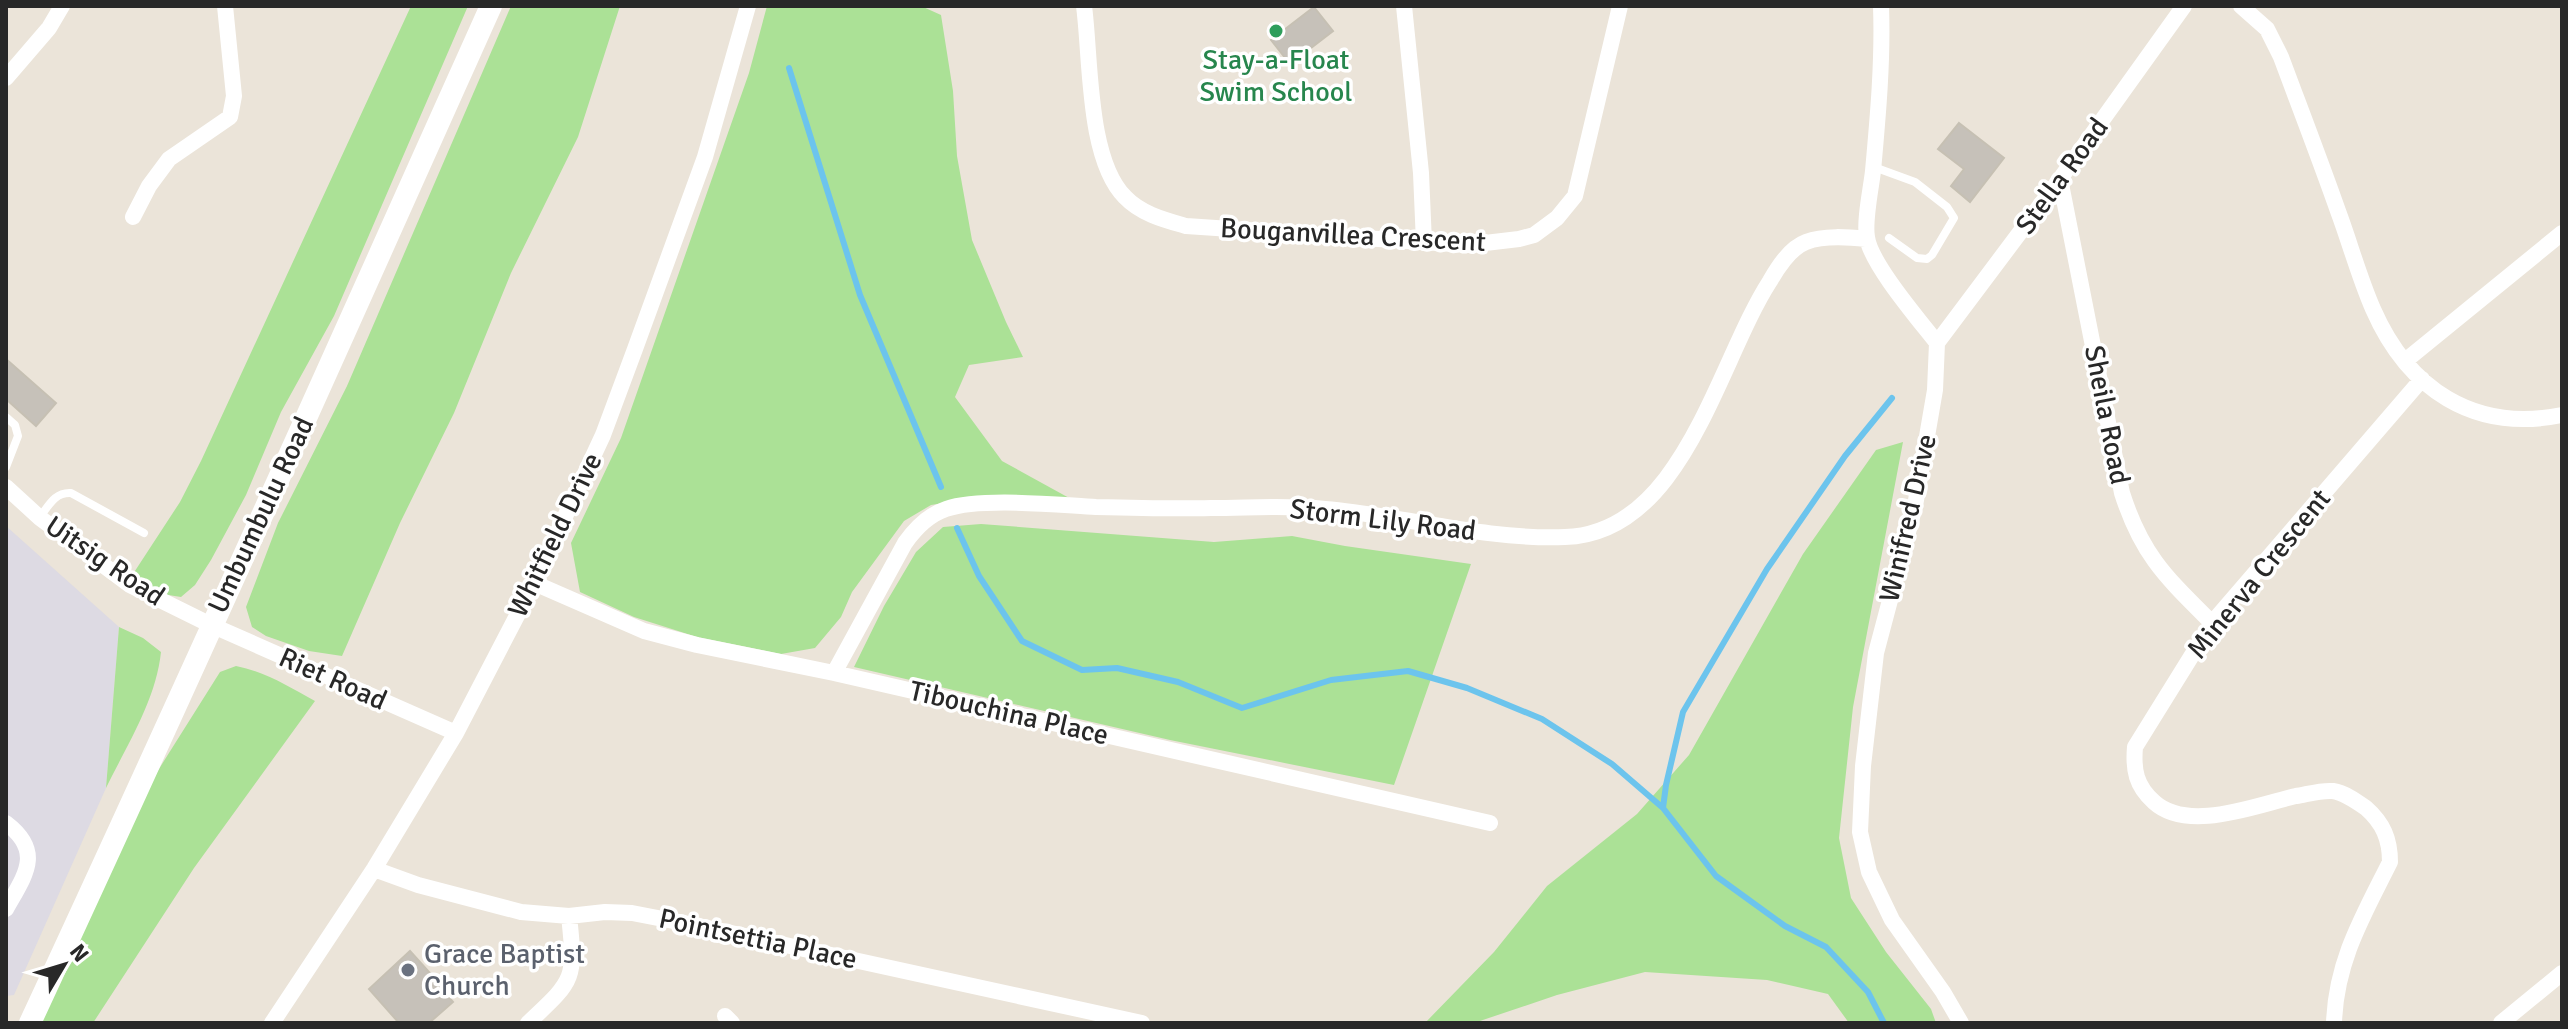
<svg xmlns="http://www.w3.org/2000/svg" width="2568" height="1029" viewBox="0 0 2568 1029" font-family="Signika,sans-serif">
	<rect width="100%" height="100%" fill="#ebe4d9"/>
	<path fill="#dddae3" d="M6,526l113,101 -13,161 -92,207 -8,1z"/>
	<path fill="#abe196" d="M411,6h57l-134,310 -53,96 -35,83 -35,65 -16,25 -14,12 -19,-3 -31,-17 49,-75 21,-41z
		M511,6h109l-42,131 -67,136 -57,140 -54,110 -58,133 -33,-5 -43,-15 -14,-9 -6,-20 32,-84 69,-137z
		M767,6h154l20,9 12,76 4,65 15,84 34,82 17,35 -54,8 -14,32 47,64 69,38 -89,-2 -51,8 -27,16 -52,71 -11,25 -26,31 -34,6 -84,-17 -63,-20 -54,-25 -9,-49 50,-105 128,-365z
		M1903,442l-50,265 -14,131 12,60 35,54 45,57 5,14h-87l-21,-29 -61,-14 -122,-8 -88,23 -83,28h-49l69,-71 53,-66 90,-72 52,-59 114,-201 73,-104z
		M981,524l233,18 78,-6 53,10 126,18 -77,221 -224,-45 -316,-73 30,-61 32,-54 27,-25z
		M119,627l24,11 18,14c-5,48 -34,93 -55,136z
		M236,666c30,6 53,21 79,35l-121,167 -101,155h-53l117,-251 63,-100z"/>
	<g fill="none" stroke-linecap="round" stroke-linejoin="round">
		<path stroke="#6cc4ed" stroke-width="6" d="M789,68l71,227 81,192
			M957,528l22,48 43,65 60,29 35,-2 61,14 64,26 89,-28 77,-9 59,17 75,31 70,45 51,44 53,68 69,50 41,21 42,45 16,31
			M1663,808l3,-23 17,-73 84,-143 78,-113 47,-58"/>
	</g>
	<path fill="#c6c1b9" stroke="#c6c0b3" stroke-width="2" d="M1314,7l19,24 -43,33 -19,-24z
		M1959,123l45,35 -34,44 -19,-16 13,-17 -26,-20z
		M6,359l50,44 -20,23 -30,-27z
		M410,951l37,41 -2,1 8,9 -24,21h-30l-30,-34z"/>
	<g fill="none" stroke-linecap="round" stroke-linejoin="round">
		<path stroke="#fff" stroke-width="8" d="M1874,167l41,15 32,25 7,11 -22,37 -5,4 -10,-1 -28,-20
			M6,417l9,8 3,11 -12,31
			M40,517c9,-12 15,-25 31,-24l73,40"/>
		<path stroke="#fff" stroke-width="16" d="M1084,6c7,52 3,153 41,191 16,17 40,23 61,29l282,19 51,-6 15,-4 23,-17 18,-22 45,-190
			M1404,6l17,167 3,70
			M1881,6c2,54 -3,110 -8,165 -2,18 -9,50 -6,66 3,26 53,84 70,106l-2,47 -20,116 -39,147 -13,113 -3,66 9,40 23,48 51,72 18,31
			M2241,6l26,23 14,28c19,51 39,103 57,154 12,32 21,66 35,98 35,80 101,124 189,106
			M6,78l43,-50 13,-22
			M2060,179l62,314c20,63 45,85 90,130
			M133,217l16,-31 20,-27 61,-42 4,-21 -9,-90
			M1937,343l123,-164 124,-173
			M2405,361l157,-128
			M6,487l34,31 90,67 81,40 245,108
			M534,583l110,48 53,14 137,28 656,150
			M834,673l71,-130c10,-14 23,-28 41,-34 35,-12 111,-4 150,-2 38,1 76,2 115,1 38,0 76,-3 114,1 80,7 159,31 240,28 118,-3 153,-176 205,-256 8,-14 20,-33 36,-39 18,-7 42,-5 60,-3
			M6,823c38,29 19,52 0,86
			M374,869l44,16 103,27 48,4 36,-4 27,1 62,12 448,98
			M725,1016l7,7
			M272,1023l102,-154 82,-136 78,-150 69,-148 32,-86 70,-192 43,-151
			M528,1023c46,-43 48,-43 41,-107
			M2334,1023c2,-62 29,-107 56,-161 0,-23 -7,-39 -24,-54 -10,-7 -21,-15 -33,-17 -12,-1 -25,3 -37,5 -40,9 -108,37 -142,6 -18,-16 -21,-32 -19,-55l77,-124 210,-244
			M2501,1023l61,-50"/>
		<path stroke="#fff" stroke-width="22" d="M30,1023c157,-338 309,-678 461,-1017"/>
	</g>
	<circle fill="#2e9e5b" stroke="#fff" stroke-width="3" cx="1276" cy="31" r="8"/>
	<circle fill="#6b7280" stroke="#fff" stroke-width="3" cx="408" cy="970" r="8"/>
	<g text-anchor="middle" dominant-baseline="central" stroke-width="7" stroke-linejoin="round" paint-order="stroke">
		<g font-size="28" fill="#27864d" stroke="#fff">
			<text x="1276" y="60">Stay-a-Float<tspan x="1276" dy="32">Swim School</tspan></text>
		</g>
		<g font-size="28" fill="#282828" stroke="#fff">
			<text transform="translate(2062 176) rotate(-54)">Stella Road</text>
			<text transform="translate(1353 235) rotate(3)">Bouganvillea Crescent</text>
			<text transform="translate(2107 415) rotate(79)">Sheila Road</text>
			<text transform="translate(261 515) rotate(-65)">Umbumbulu Road</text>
			<text transform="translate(1908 518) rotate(-77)">Winifred Drive</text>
			<text transform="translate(1383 520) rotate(7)">Storm Lily Road</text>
			<text transform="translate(555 535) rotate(-64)">Whitfield Drive</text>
			<text transform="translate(105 561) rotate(34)">Uitsig Road</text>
			<text transform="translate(2259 574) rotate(-51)">Minerva Crescent</text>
			<text transform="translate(333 679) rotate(24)">Riet Road</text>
			<text transform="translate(1009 713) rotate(13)">Tibouchina Place</text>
			<text transform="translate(758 939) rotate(12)">Pointsettia Place</text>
		</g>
		<g font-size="28" fill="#5b616d" stroke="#fff" text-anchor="start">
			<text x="424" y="954">Grace Baptist<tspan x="424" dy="32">Church</tspan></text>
		</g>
	</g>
	<rect width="2568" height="1029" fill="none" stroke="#282828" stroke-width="16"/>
	<g transform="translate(64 965) rotate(52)" stroke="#ffffff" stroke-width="6" paint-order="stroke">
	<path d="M0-6L14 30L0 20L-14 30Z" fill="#282828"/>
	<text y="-12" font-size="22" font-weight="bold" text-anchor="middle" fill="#282828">N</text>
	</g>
</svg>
